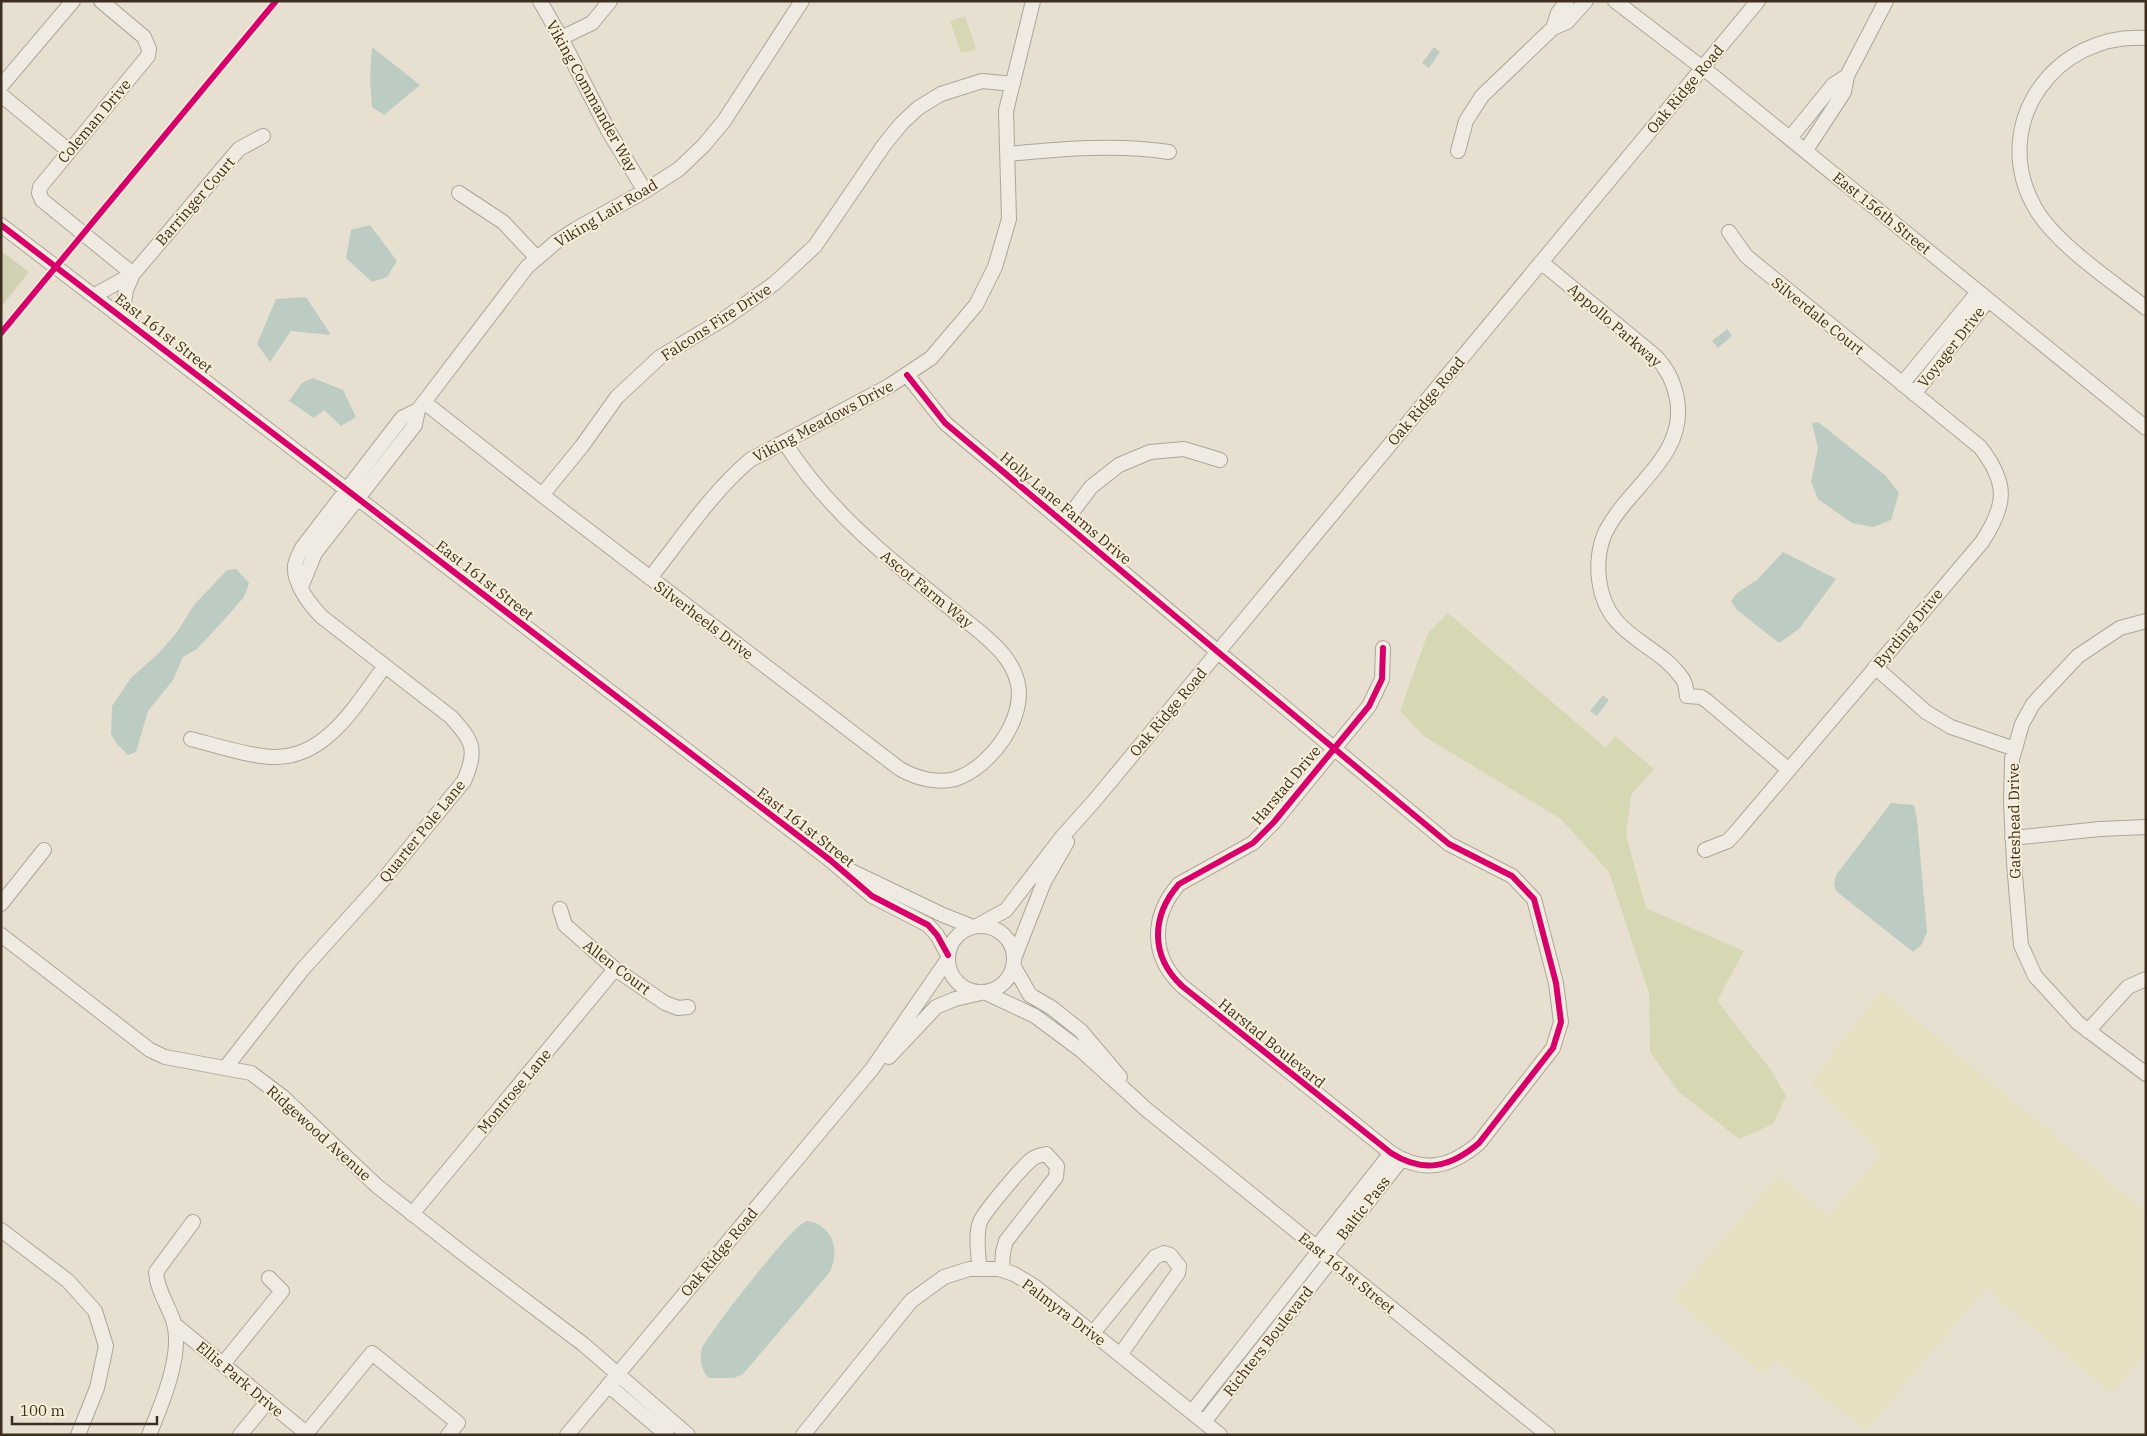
<svg xmlns="http://www.w3.org/2000/svg" width="2147" height="1436" viewBox="0 0 2147 1436" font-family="'IBM Plex Serif',serif">
	<rect width="100%" height="100%" fill="#e7e0d1"/>
	<path fill="#e6dfc2" d="M1881,990l265,222v140l-33,42 -128,-105 -119,142 -90,-70 -13,14 -90,-77 104,-123 52,40 52,-61 -71,-71z"/>
	<path fill="#d6d7b3" d="M965,16l11,33 -15,4 -11,-32z
		M1448,613l158,135 9,-12 39,33 -23,26 -5,40 20,73 98,43 -27,50 54,69 15,26 -13,28 -34,15 -61,-48 -28,-39 -1,-59 -40,-121 -48,-53 -136,-82 -25,-26 28,-78z"/>
	<path fill="#d1d1b3" d="M1,251l28,21 -28,35z"/>
	<path fill="#bcccc2" d="M372,47l48,38 -36,30 -12,-8 -2,-27z
		M1434,47l6,5 -11,16 -7,-5z
		M370,225l27,36 -10,16 -15,5 -26,-24 5,-28z
		M306,297l25,38 -40,-4 -21,31 -13,-18 19,-45z
		M1727,329l5,7 -14,12 -6,-7z
		M313,378l30,12 13,27 -15,9 -17,-16 -10,8 -25,-17 13,-18z
		M1818,422l68,54 13,17 -8,27 -18,7 -21,-4 -34,-24 -7,-17 7,-34 -6,-25z
		M1783,552l53,27 -37,50 -20,14 -42,-33 -6,-9 6,-8 20,-13z
		M236,569l13,14 -5,14 -20,23 -27,29 -14,8 -10,23 -25,31 -12,41 -8,3 -12,-12 -5,-9 1,-28 19,-28 28,-25 18,-21 17,-27 33,-35z
		M1603,695l6,5 -12,16 -7,-5z
		M1891,803l23,2 3,14 10,113 -5,12 -9,8 -77,-61 -2,-7 2,-9z
		M806,1221c27,3 35,30 23,52l-86,101 -9,4h-25c-9,-8 -9,-20 -7,-31 22,-33 46,-63 71,-93 10,-11 20,-25 33,-33z"/>
	<g fill="none" stroke-linecap="round" stroke-linejoin="round">
		<g stroke="#ada599" stroke-width="16">
			<path id="minor" d="M101,1l43,36 5,12 -1,7 -108,131 -1,6 3,7 91,74
				M540,1l21,37 48,94 36,59
				M1615,1l98,75 433,352
				M1553,28l5,-15 9,-12
				M561,38l31,-15 18,-22
				M2146,38c-91,-6 -157,86 -112,168 20,37 78,75 112,102
				M1,86l72,-85
				M1,95l68,56
				M1790,138l43,-53 14,-9
				M1806,150l38,-58 3,-16 39,-75
				M1458,151l8,-30 16,-25 71,-68 14,-6 19,-21
				M1008,154c54,-5 107,-10 161,-2
				M459,193l44,29 34,36
				M1,225l829,635 42,36 56,29 9,10 11,20
				M1541,262l114,94c12,12 19,26 22,43 10,57 -48,87 -71,132 -7,14 -9,33 -7,48 7,59 56,61 83,99 4,5 4,12 5,18l14,1 6,4 82,69
				M95,295l38,-21 106,-125 24,-13
				M122,316l4,-26 7,-16
				M907,375l38,48 273,229 231,192 63,32 22,23 22,84 5,39 -8,26 -74,95c-28,24 -55,31 -88,10l-209,-167c-32,-30 -31,-70 -3,-102l74,-41 21,-21 95,-116 13,-27 1,-31
				M1902,384l76,-92
				M1914,394l74,-94
				M424,402l118,93 358,274c16,9 37,15 55,10 35,-11 73,-62 62,-99 -6,-21 -21,-34 -37,-48 -70,-57 -146,-111 -195,-189
				M542,495l40,-49 35,-49 43,-40 67,-40 48,-34 40,-37 69,-101 17,-21 17,-16 23,-14 41,-13 31,3
				M1064,523l27,-36 28,-22 31,-13 34,-3 36,11
				M650,578c31,-39 62,-86 100,-118l139,-74 42,-28 45,-53 19,-38 14,-48 -3,-108 27,-110
				M301,587l14,-34 100,-128 3,-15 109,-143 29,-25 20,-13 69,-38 34,-22 25,-24 20,-24 78,-120
				M2146,621l-26,7 -42,28 -45,48 -11,20 -10,35 -1,45 3,59 7,82 14,31 43,47 68,51
				M1875,667l51,45 25,15 64,22
				M191,739c23,6 61,18 83,18 53,1 82,-53 111,-91
				M2012,838l88,-9 46,-2
				M1705,850l23,-9 9,-10 245,-289c25,-38 26,-59 -2,-95l-234,-191 -17,-24
				M849,870l94,45 30,12
				M1,904l43,-54
				M560,909l5,16 50,44 50,34 13,5 10,-1
				M948 959a33 33 0 1 1 66 0a33 33 0 1 1-66 0Z
				M977,926l29,-16 56,-73 33,-37 663,-799
				M1,935l149,115 15,7 86,16 32,24 94,89 88,69 118,89 105,91
				M1015,956l29,-74 23,-40
				M1014,967l16,28 22,13 29,23 39,46
				M984,992l51,24 47,35 65,59 401,325
				M2088,1031l40,-44 18,-8
				M889,1057l47,-50 19,-8 26,-6
				M226,1067l76,-97 81,-90 81,-99c14,-31 9,-40 -13,-64l-129,-100c-11,-11 -29,-34 -27,-51 0,-5 5,-13 7,-18l100,-130 16,-8
				M412,1214l203,-245
				M1,1230l67,51 27,30 11,35 -9,42 -19,47
				M1316,1248l75,-95
				M1325,1256l76,-96
				M979,1269c0,-14 -4,-33 1,-47 3,-9 43,-56 52,-63 4,-3 9,-4 14,-5l11,12 -1,11 -50,64 -3,11 -1,18
				M174,1324l132,109
				M1093,1333l62,-76 9,-4 6,2 9,11 -1,7 -58,82
				M223,1364l59,-73 -13,-13
				M608,1385l59,50
				M1192,1412l127,-161
				M1204,1422l127,-162
				M149,1435c12,-29 34,-80 25,-112 -5,-17 -17,-32 -18,-51l37,-50
				M240,1435l28,-34
				M305,1435l67,-82 86,70 -10,12
				M567,1435l305,-366 76,-110
				M803,1435l108,-134 33,-24 25,-8h30l15,5 20,12 186,149"/>
		</g>
		<use href="#minor" stroke="#efebe3" stroke-width="14"/>
		<g stroke="#f7eed8" stroke-width="9">
			<path id="cycleway" d="M1,225l829,635 42,36 56,29 9,10 11,20
				M1,333l275,-332
				M907,375l38,48 273,229 231,192 63,32 22,23 22,84 5,39 -8,26 -74,95c-28,24 -55,31 -88,10l-209,-167c-32,-30 -31,-70 -3,-102l74,-41 21,-21 95,-116 13,-27 1,-31"/>
		</g>
		<use href="#cycleway" stroke="#d6006c" stroke-width="6"/>
	</g>
	<g text-anchor="middle" dominant-baseline="central" stroke-width="4" stroke-linejoin="round" paint-order="stroke">
		<g font-size="15" fill="#3d2e20" stroke="#f7eed8">
			<text transform="translate(1685 89) rotate(-50)">Oak Ridge Road</text>
			<text transform="translate(592 96) rotate(61)">Viking Commander Way</text>
			<text transform="translate(94 121) rotate(-50)">Coleman Drive</text>
			<text transform="translate(195 201) rotate(-49)">Barringer Court</text>
			<text transform="translate(606 213) rotate(-31)">Viking Lair Road</text>
			<text transform="translate(1882 213) rotate(39)">East 156th Street</text>
			<text transform="translate(1818 316) rotate(39)">Silverdale Court</text>
			<text transform="translate(716 322) rotate(-33)">Falcons Fire Drive</text>
			<text transform="translate(1615 325) rotate(41)">Appollo Parkway</text>
			<text transform="translate(164 333) rotate(38)">East 161st Street</text>
			<text transform="translate(1951 347) rotate(-52)">Voyager Drive</text>
			<text transform="translate(1426 401) rotate(-50)">Oak Ridge Road</text>
			<text transform="translate(823 421) rotate(-28)">Viking Meadows Drive</text>
			<text transform="translate(1066 508) rotate(40)">Holly Lane Farms Drive</text>
			<text transform="translate(485 580) rotate(38)">East 161st Street</text>
			<text transform="translate(927 589) rotate(39)">Ascot Farm Way</text>
			<text transform="translate(704 620) rotate(37)">Silverheels Drive</text>
			<text transform="translate(1908 628) rotate(-50)">Byrding Drive</text>
			<text transform="translate(1168 712) rotate(-50)">Oak Ridge Road</text>
			<text transform="translate(1286 785) rotate(-50)">Harstad Drive</text>
			<text transform="translate(2014 821) rotate(-91)">Gateshead Drive</text>
			<text transform="translate(806 827) rotate(38)">East 161st Street</text>
			<text transform="translate(422 831) rotate(-51)">Quarter Pole Lane</text>
			<text transform="translate(617 967) rotate(37)">Allen Court</text>
			<text transform="translate(1272 1043) rotate(39)">Harstad Boulevard</text>
			<text transform="translate(514 1091) rotate(-50)">Montrose Lane</text>
			<text transform="translate(319 1133) rotate(42)">Ridgewood Avenue</text>
			<text transform="translate(1363 1208) rotate(-52)">Baltic Pass</text>
			<text transform="translate(719 1252) rotate(-50)">Oak Ridge Road</text>
			<text transform="translate(1347 1273) rotate(39)">East 161st Street</text>
			<text transform="translate(1064 1312) rotate(37)">Palmyra Drive</text>
			<text transform="translate(1268 1341) rotate(-52)">Richters Boulevard</text>
			<text transform="translate(240 1379) rotate(40)">Ellis Park Drive</text>
		</g>
	</g>
	<rect width="2147" height="1436" fill="none" stroke="#3d2e20" stroke-width="5"/>
	<path d="M12 1416v8h145v-8" fill="none" stroke="#3d2e20" stroke-width="2.5"/>
	<text x="20" y="1416" font-size="15" fill="#3d2e20" stroke="#f7eed8" stroke-width="4" paint-order="stroke">100 m</text>
</svg>
